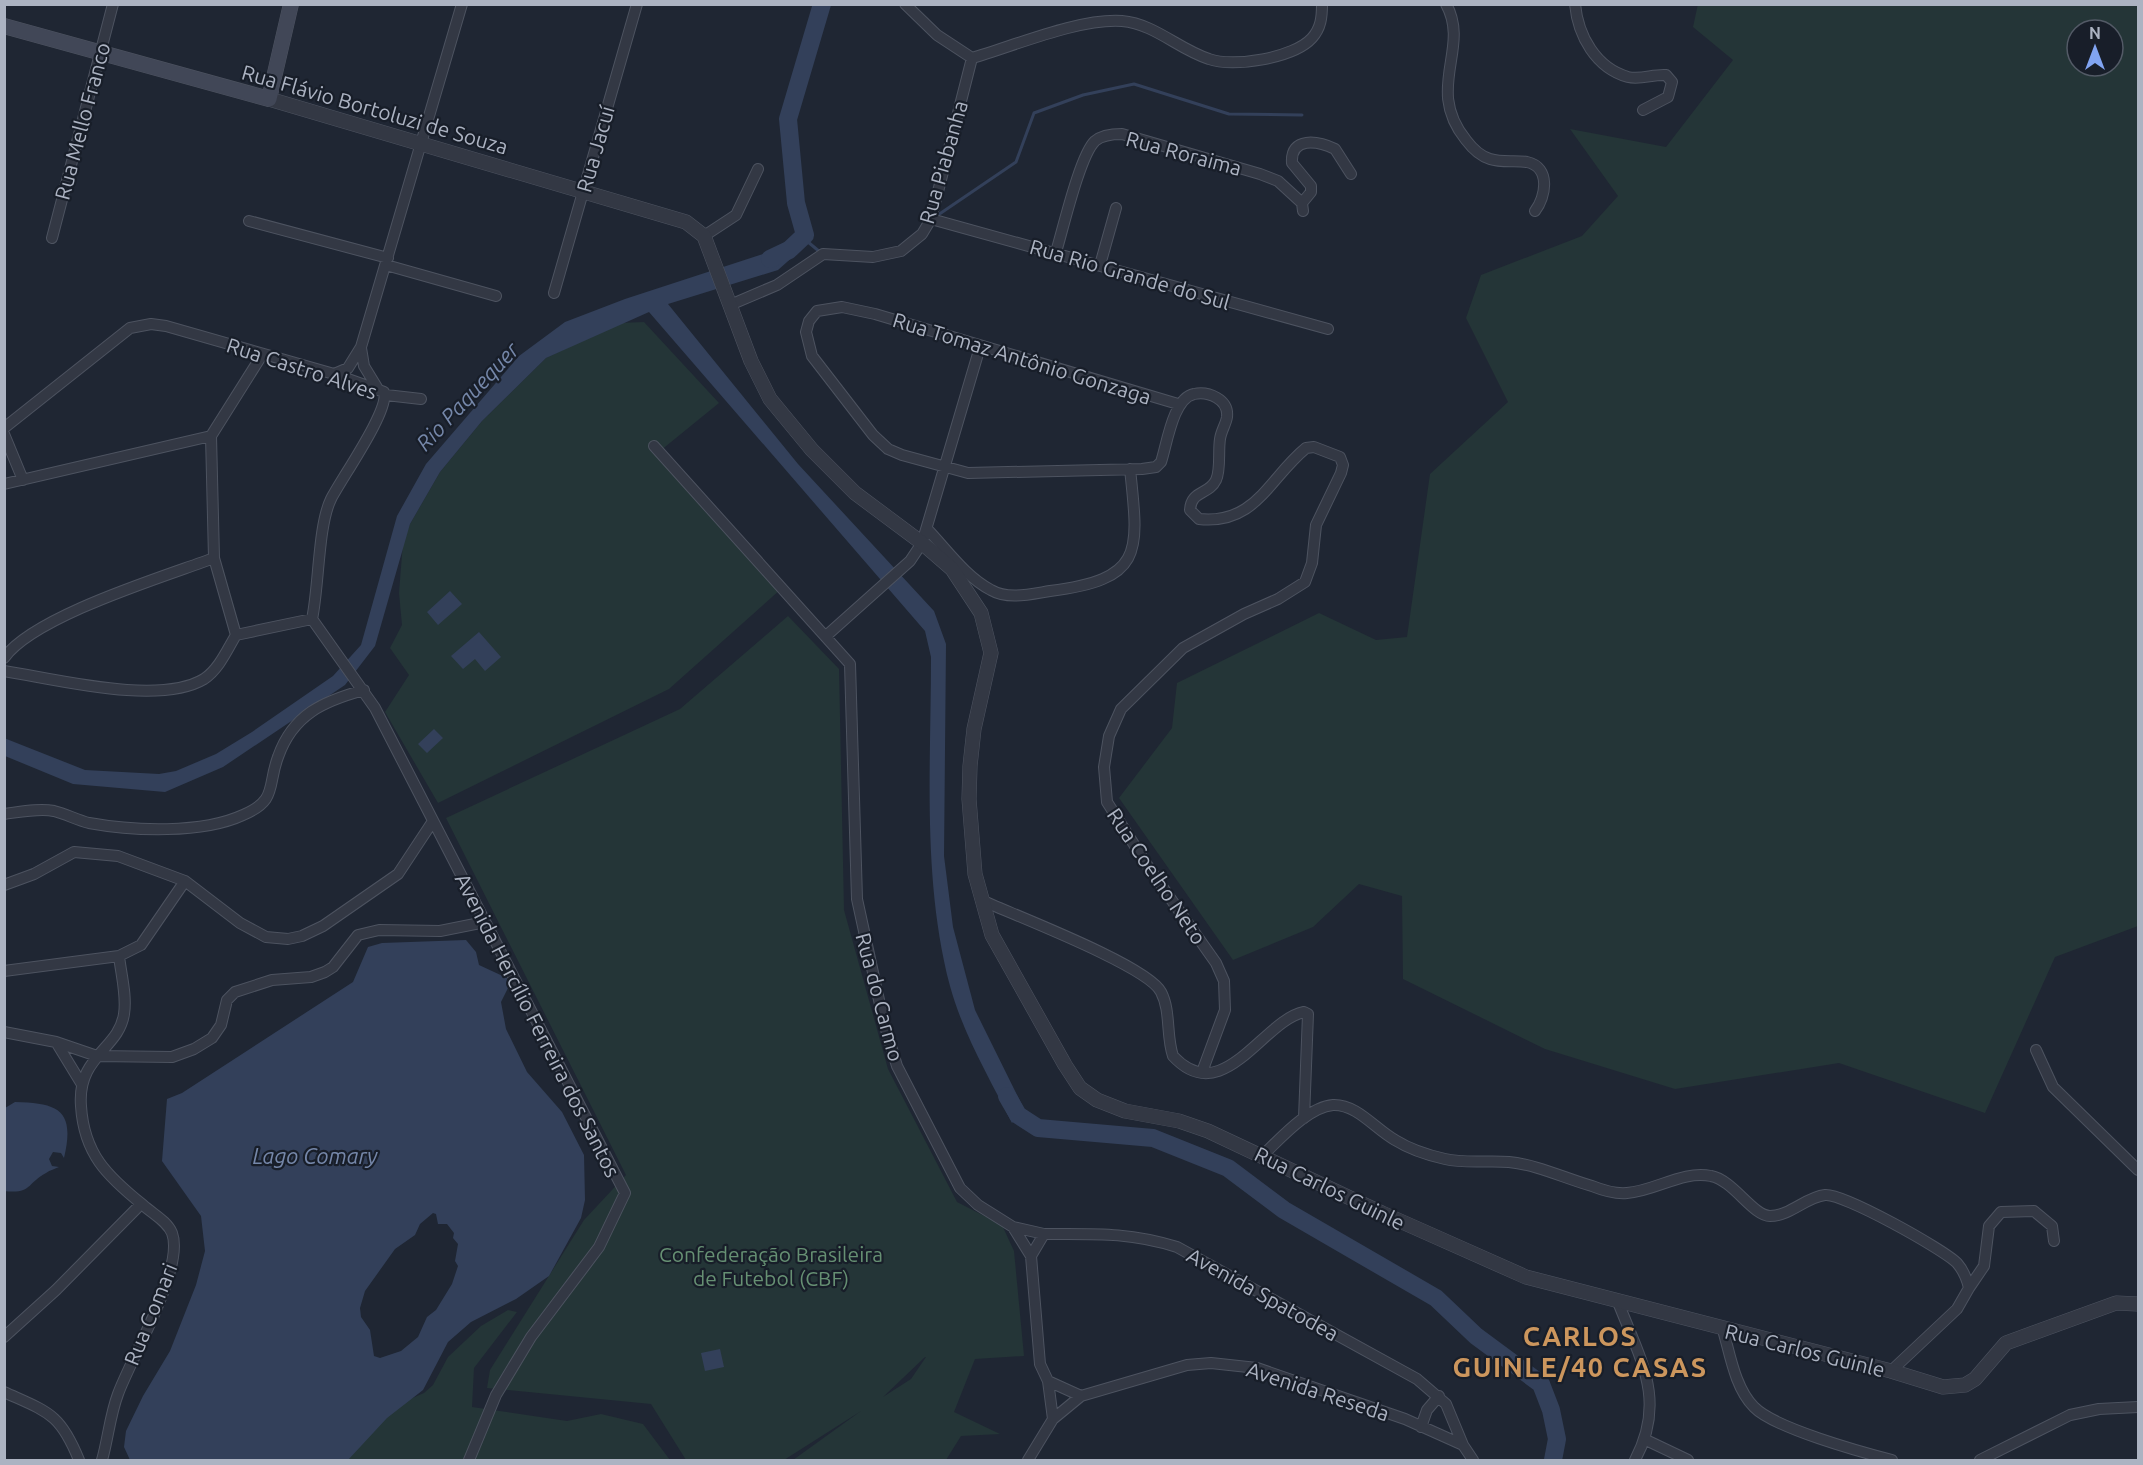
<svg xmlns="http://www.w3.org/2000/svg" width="2143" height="1465" viewBox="0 0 2143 1465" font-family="Ubuntu,sans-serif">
	<rect width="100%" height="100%" fill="#1f2633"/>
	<path fill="#243537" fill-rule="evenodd" d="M1698,4l440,1v921l-83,31 -70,156 -146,-50 -164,26 -130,-40 -142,-70 -1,-83 -43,-12 -46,43 -80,33 -114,-162 53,-70 5,-45 142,-70 57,27 31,-3 23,-163 78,-72 -42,-84 15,-43 101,-39 36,-40 -48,-67 96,18 67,-87 -40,-33zM2077,30h36v36h-36z
		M644,322l75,81 -59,48 121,138 -112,100 -231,114 -53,-91 24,-37 -19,-27 12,-23 -3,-32 4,-51 7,-18 30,-52 42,-51 64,-63 73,-35z
		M788,616l51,53 5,241 44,159 69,133 45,23 12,26 10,105 -49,3 -21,53 46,22 -39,2 -15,24h-153l68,-49 -77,49h-98l-35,-56 -164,-16 3,-18 94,-150 42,-45 -180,-357 234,-109zM926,1357l-15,22 -28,18 42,-40z
		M508,1310l9,2 -43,56 -2,39 95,14 34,-7 42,10 27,36h-328l43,-50 39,-17 9,-8 15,-28 33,-31z"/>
	<path fill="#33405a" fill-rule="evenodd" d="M787,241l9,13 -18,16 -110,34 130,160 136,147 12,33 -2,212 9,71 22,83 49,99 -12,14c-22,-44 -49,-89 -62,-137 -28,-107 -19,-219 -19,-329l-6,-26 -276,-319 -103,46 -64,63 -42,51 -30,52 -35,122 -30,39 -122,82 -58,25 -92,-8 -68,-28 -1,-18 81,32 74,4 17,-3 40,-17 36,-22 81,-56 28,-31 36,-129 29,-52 93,-108 46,-34 60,-23 141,-46z
		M450,591l12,13 -24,21 -11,-13z
		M479,632l22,25 -16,14 -10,-12 -12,10 -12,-13z
		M434,729l9,9 -16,15 -9,-9z
		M466,940l10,12 3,13 28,13 2,8 -8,16 5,27 21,43 35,40 22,43 1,45 -4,18 -32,58 -33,23 -45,23 -23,20 -25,48 -36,28 -39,42h-218l-6,-13 2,-16 17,-35 27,-45 26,-66 9,-34 -4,-35 -39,-55 5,-62 15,-6 171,-111 15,-35 14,-4zM433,1213l3,1 2,10h9l7,9 -1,5 5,6 -3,17 3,5 -6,18 -16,26 -9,7 -9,20 -17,14 -21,7 -6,-2 -4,-26 -9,-13 -1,-9 5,-17 30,-42 20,-14 5,-11z
		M15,1102c45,1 60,9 49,56l-3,-5 -8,-1 -4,7 3,7 7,1c-4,2 -9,3 -13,6 -20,11 -14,21 -42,18l1,-83z
		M720,1349l4,18 -19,4 -4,-18z"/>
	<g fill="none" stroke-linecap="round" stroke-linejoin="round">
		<path stroke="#33405a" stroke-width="3" d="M935,217l81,-55 18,-49 49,-18 51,-11 95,30 73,1
			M805,235l3,7 12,10"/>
		<path stroke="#33405a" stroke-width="18" d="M770,259l19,-9 16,-15 -9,-32 -8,-84 34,-115
			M1007,1096l11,19 20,13 115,10 75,30 56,42 152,88 40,38 65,48 10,26 6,29 -4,21"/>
		<g stroke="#4d5360" stroke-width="12">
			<path id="minor" d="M905,4l32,31 35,23c42,-12 107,-40 150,-37 33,3 56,28 87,38 24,9 85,-1 103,-21 9,-10 10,-21 10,-34
				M1446,4c25,45 -22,84 20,136 6,8 14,16 24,19 12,4 25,1 37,3 24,5 19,35 8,49
				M1575,4c3,32 21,64 53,73 13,3 25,-3 38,-2l6,7 -4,15 -25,13
				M1302,203l9,-11v-6l-19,-23c-2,-27 26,-22 43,-14l16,25
				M931,219l397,110
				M249,221l139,37
				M704,236l32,-21 22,-46
				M52,238l61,-234
				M1056,252c7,-23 24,-97 39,-111 7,-6 17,-7 27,-7l138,40 18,7 24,22 1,8
				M386,265l110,31
				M1100,265l16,-57
				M554,293l83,-289
				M730,305l47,-20 46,-31 50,3 28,-6 21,-17 9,-15 41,-161
				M361,348l3,18 14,23
				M334,374l14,-6 13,-21 101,-343
				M386,395l35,4
				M1178,404l-303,-90 -33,-7 -25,4 -8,10 -3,11 6,24 61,79 15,14 14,6 66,18 174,-4 14,-2 5,-5c6,-18 12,-64 33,-68 14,-3 35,5 33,23 -1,7 -6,14 -7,22 -2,12 1,31 -4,41 -7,15 -25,10 -26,30l9,9c57,6 70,-41 107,-71l8,-1 26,10 3,8 -2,8 -25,52 -4,38 -7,19 -27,17 -34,15 -61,34 -62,61 -12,27 -5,31 3,35 42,66 67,95 8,18 1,29 -23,62
				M4,428l126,-100 21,-4 15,2 168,48 50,18c6,18 -43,87 -53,107 -13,26 -12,88 -19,120
				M4,434l19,46
				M654,446l196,218 7,235 27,124 13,43 63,122 18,17 35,22 18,29 9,108 8,17 5,38
				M4,484l207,-48
				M928,530c19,20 38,47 63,60 17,10 40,4 59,1 94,-12 89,-38 80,-122
				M312,619l63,89 250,485 -26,54 -68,90 -35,58 -27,65
				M236,635l-22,-77 -3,-122 51,-81
				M236,635l76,-16
				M826,636l84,-75 12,-18 58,-196
				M4,658c30,-42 159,-81 210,-100
				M4,671c52,8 155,35 200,8 15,-10 23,-29 32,-44
				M4,814c16,-2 35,-6 50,-3 12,3 23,9 35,12 44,8 113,11 154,-8 35,-15 24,-29 35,-58 15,-43 46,-56 86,-67
				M4,885l30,-11 40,-22 44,4 67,25 55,42 26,14 22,2 14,-3 21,-10 75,-52 35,-53
				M981,900c33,15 167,66 180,92 10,19 5,44 12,64 50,54 90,-36 131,-44l4,2 -4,104
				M4,971l115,-15
				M4,1032l52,10 41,14 75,1 22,-8 18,-11 9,-13 6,-25 8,-8 37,-12 39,-3 14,-5 8,-5 25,-32 21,-5 61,1 45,-9
				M56,1042l25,41
				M2036,1050l17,37 85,83
				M1263,1155c17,-16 45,-48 70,-50 24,-1 42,24 62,35 16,10 32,15 50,19 21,5 43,1 64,3 29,3 55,16 83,24 10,4 24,8 35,7 28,-2 56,-23 84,-17 22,4 42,40 59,40 20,0 36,-19 55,-21 18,-2 118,54 132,68 6,7 10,16 12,25l-12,21 -66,62
				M1013,1227l31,7
				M1031,1256l13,-22c50,0 85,-2 133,13l240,132 29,25 17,41
				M1969,1288l15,-22 5,-40 12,-14 33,-1 18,15 2,15
				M1618,1302c22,57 49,98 17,158
				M1723,1330c7,24 12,58 31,77 20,21 107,45 138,53
				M4,1337l52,-47 85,-86
				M1048,1381l33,15
				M4,1392c44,20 56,21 75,68
				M1421,1427l6,-17 12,-14
				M1646,1440l42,20
				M102,1460c6,-21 8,-45 16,-66 13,-36 67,-126 54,-161 -5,-12 -19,-19 -29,-28 -36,-29 -59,-51 -62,-99 -4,-50 38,-57 43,-92 3,-18 -3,-40 -5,-58l22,-11 44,-64
				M1028,1460l25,-41 28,-23 106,-31 24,-2 46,5 148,51 58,26 10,15
				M1980,1460l90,-45 29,-6 39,-2"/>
		</g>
		<g stroke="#4d5360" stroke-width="15">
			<path id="tertiary" d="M269,99l417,123 18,14 47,125 19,38 42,51 43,43 67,50 30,26 29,44 10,40 -17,76 -4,37 -1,33 6,75 17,61 73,130 15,23 17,12 28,11 54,10 29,10 174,82 144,64 365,94 52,16 22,-2 10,-6 31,-36 110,-40 22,1"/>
		</g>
		<g stroke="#4d5360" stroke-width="16">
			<path id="secondary" d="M4,26l265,73 22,-95"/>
		</g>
		<use href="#minor" stroke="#333844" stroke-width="10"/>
		<use href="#tertiary" stroke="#333844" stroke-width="14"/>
		<use href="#secondary" stroke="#414757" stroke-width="15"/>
	</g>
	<g text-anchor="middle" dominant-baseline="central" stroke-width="4.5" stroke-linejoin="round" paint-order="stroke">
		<g font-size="21" fill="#acb3c2" stroke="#181e29">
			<text transform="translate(375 109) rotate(16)">Rua Flávio Bortoluzi de Souza</text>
			<text transform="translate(82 121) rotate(-75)">Rua Mello Franco</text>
			<text transform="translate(595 149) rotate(-74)">Rua Jacuí</text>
			<text transform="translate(1184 153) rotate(15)">Rua Roraima</text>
			<text transform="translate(943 162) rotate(-74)">Rua Piabanha</text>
			<text transform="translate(1130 274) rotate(16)">Rua Rio Grande do Sul</text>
			<text transform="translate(1022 358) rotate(17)">Rua Tomaz Antônio Gonzaga</text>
			<text transform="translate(302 368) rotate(18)">Rua Castro Alves</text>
			<text transform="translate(1157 876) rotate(56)">Rua Coelho Neto</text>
			<text transform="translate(880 997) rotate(75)">Rua do Carmo</text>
			<text transform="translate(538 1025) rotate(63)">Avenida Hercílio Ferreira dos Santos</text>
			<text transform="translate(1330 1188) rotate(26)">Rua Carlos Guinle</text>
			<text transform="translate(1263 1294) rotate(29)">Avenida Spatodea</text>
			<text transform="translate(150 1314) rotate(-68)">Rua Comari</text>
			<text transform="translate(1805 1350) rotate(14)">Rua Carlos Guinle</text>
			<text transform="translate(1318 1391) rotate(18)">Avenida Reseda</text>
		</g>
		<g font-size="21" fill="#669073" stroke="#181e29">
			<text x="771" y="1254">Confederação Brasileira<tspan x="771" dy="24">de Futebol (CBF)</tspan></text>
		</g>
		<g font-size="22" font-style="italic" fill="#7587a9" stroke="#181e29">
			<text transform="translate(467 396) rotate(-47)">Rio Paquequer</text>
			<text x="315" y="1155">Lago Comary</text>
		</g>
		<g font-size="27" font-weight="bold" letter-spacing="1.5" fill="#cc965d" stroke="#181e29">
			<text x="1580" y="1336">CARLOS<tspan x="1580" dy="31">GUINLE/40 CASAS</tspan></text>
		</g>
	</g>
	<rect width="2143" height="1465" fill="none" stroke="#acb3c2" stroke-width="12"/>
	<g transform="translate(2095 48)"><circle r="28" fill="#181e29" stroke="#535a66" stroke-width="1.5"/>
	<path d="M0-4.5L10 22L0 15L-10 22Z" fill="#81a4f1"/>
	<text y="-9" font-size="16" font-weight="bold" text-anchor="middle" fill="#acb3c2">N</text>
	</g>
</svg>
